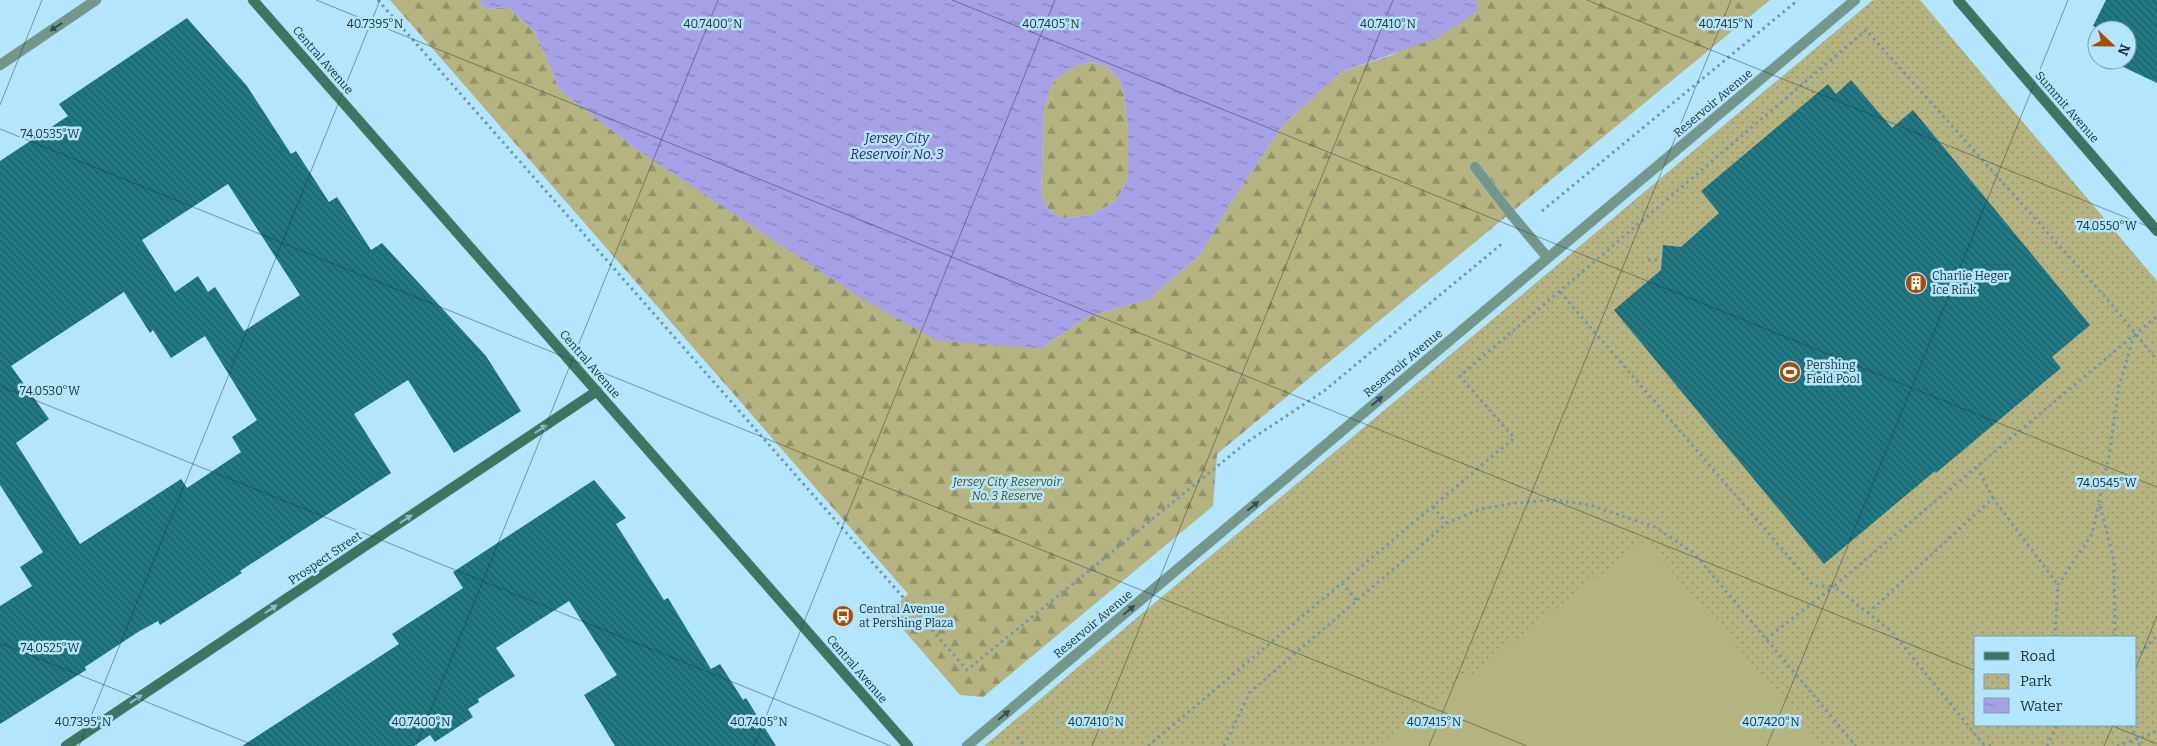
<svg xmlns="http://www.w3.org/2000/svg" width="2157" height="746" viewBox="0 0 2157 746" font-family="Bitter,serif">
	<defs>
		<pattern id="forest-firs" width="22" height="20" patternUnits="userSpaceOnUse" patternTransform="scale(1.25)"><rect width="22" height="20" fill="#b5b481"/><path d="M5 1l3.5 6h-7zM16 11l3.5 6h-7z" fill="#93936b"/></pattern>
		<pattern id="park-dots" width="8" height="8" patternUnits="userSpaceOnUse" patternTransform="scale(1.25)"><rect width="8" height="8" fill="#b5b481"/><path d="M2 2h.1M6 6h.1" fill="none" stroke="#93936b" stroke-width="1.8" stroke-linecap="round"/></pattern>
		<pattern id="water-ripples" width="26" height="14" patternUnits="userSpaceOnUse" patternTransform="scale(1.25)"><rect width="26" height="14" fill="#a6a0e7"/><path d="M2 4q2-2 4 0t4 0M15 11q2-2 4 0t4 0" fill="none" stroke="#8783bd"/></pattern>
		<pattern id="building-back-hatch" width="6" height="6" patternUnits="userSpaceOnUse" patternTransform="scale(1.25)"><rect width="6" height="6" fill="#217984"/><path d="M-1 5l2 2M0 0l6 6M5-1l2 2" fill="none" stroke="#1b5f68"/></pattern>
	</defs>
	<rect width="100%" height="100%" fill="#b3e6fe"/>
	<path fill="url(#forest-firs)" d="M390,0h88l7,9 23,-2 27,25 25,58 76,59 406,199 45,-31 62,-18 51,-44 33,-56 51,-75 57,-52 51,-17 85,-43v-12h293l-553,454 -4,52 -230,191 -23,-2 -72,-83 20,-18z
		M1092,62l14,4 11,10 7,16 4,39v47l-12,23 -25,14 -28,3 -14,-7 -8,-14 3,-91 10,-26 24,-15z"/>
	<path fill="url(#park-dots)" fill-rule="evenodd" d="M1873,0h47l237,281v465h-1173zM1976,637h160v88h-160z"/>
	<path fill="#b5b481" d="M1645,541l178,205h-445z"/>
	<path fill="url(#water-ripples)" fill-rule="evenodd" d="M478,0h999v12l-42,27 -94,33 -57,52 -51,75 -33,56 -51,44 -62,18 -45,31 -104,-7 -77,-43 -225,-149 -76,-59 -25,-58 -27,-25 -23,2zM1092,62l14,4 11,10 7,16 4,39v47l-12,23 -25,14 -28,3 -14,-7 -8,-15 3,-90 10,-26 24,-15z"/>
	<path fill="url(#building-back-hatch)" fill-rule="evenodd" d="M2106,0h51v83l-42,-20 2,-3h10v-30h-25l-9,-4z
		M187,18l60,68 44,68 5,-3 33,51 8,-5 34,53 11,-7 104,113 35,55 -67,42 -46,-73 -54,34 37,59 -151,98 2,2 -82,52 -2,-4 -20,11 -53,35 1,3 -86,54v-118l32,-20 -12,-19 23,-15 -43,-67v-324l68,-45 -9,-12zM228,184l72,111 -56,36 -29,-44 -7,5 -10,-16 -23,16 -33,-52zM124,292l26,41 3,-3 18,28 34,-22 52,84 -25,17 9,15 -54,36 -6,-9 -101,65 -64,-101 33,-24 -38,-53z
		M1851,80l41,48 21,-18 177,215 -38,32 9,11 -125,105 -1,-2 -111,93 -210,-254 47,-40 2,-25 18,2 38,-34 -18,-22 127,-107 8,10z
		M594,480l32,38 -10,6 48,76 4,-2 43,71 9,-5 23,36 3,-2 30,48h-161l-31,-51 33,-20 -48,-74 -73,47 19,28 -37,23 1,3 -11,7 5,8 -38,25 -5,-7 -16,11h-172l157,-102 -7,-10 71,-46 -10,-16z"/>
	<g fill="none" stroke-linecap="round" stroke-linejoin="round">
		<g stroke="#96c3d8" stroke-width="11">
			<path id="lane" d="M1475,167l35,46 37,44"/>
		</g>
		<g stroke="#96c3d8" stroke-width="11">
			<path id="street" d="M0,65l96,-65
				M967,746l888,-746"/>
		</g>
		<g stroke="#96c3d8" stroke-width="11">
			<path id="secondary" d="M253,0l655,746
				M1958,0l199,231
				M66,746l531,-355"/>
		</g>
		<path stroke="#7398aa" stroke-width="3" stroke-dasharray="2.5 4" stroke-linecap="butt" d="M378,0l589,670 280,-228 77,-51 180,-149
			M1542,211l256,-211
			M1648,260h14
			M1560,292l254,294h20
			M1977,467l16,31
			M1433,507l14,16
			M1342,583l15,18
			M1868,613l125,-115 65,87
			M2055,637l3,-52 34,-51 7,-30
			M2115,637l-1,-76 -15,-60 10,-45 10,-70 15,-50
			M1766,639l68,-53
			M2136,658l21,-23
			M2131,725l9,21
			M1017,737l8,9
			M1148,746l366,-308 -54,-62 406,-346 242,270 49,60
			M1224,746l26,-54 197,-169 34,-14 34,-6 39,-3 36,5 65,22 39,26 162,193
			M1991,746l-8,-2 -91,-112 -58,-46 323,-270
			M2047,746l10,-21
			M2117,746l36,-13 4,-4"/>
		<use href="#lane" stroke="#739788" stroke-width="10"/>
		<use href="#street" stroke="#739788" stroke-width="10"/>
		<use href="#secondary" stroke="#3d7560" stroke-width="10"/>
	</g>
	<defs><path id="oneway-solid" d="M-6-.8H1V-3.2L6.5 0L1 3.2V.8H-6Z" transform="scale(1.25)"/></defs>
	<g fill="#364e51">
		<use href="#oneway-solid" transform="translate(56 27) rotate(146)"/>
		<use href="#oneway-solid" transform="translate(1377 401) rotate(-40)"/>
		<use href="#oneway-solid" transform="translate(1253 506) rotate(-40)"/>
		<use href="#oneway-solid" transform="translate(1129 610) rotate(-40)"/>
		<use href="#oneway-solid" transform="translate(1004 715) rotate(-40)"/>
	</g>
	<g fill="#8abec7">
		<use href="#oneway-solid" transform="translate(541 429) rotate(-34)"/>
		<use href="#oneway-solid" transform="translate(406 519) rotate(-34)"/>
		<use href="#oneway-solid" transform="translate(271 609) rotate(-34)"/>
		<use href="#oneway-solid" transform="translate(136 699) rotate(-34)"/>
	</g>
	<path fill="none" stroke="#21363f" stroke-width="1" stroke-opacity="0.45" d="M316,0l1660,671M952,0l1205,487M1587,0l570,230M0,105l42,-105M0,129l1527,617M0,386l891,360M0,643l256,103M2136,668l21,-52M2110,725l47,19M79,746l301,-746M416,746l302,-746M754,746l301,-746M1092,746l301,-746M1429,746l302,-746M1767,746l301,-746M2104,746l9,-21"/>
	<defs>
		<g id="building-disc" transform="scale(1.125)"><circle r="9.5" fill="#ab4a03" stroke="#b3e6fe"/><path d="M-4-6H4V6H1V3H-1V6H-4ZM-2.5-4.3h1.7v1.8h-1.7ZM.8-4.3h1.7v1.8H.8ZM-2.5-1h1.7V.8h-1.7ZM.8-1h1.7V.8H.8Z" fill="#fff"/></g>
		<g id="stadium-disc" transform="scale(1.125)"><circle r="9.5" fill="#ab4a03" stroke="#b3e6fe"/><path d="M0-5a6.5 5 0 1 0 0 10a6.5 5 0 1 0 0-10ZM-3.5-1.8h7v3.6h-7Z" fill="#fff"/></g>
		<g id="bus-disc" transform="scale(1.125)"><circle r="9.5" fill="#ab4a03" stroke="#b3e6fe"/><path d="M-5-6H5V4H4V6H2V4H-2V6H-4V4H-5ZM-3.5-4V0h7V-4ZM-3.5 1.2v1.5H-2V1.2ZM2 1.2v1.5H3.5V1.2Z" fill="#fff"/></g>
	</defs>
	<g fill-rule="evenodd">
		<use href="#building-disc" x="1916" y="283"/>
		<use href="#stadium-disc" x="1790" y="372"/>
		<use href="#bus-disc" x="843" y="616"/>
	</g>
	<g text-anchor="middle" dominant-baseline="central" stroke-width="5" stroke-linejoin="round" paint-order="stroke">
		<g font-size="12" fill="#21363f" stroke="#b3e6fe">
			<text transform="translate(323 60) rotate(49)">Central Avenue</text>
			<text transform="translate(1713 103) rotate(-40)">Reservoir Avenue</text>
			<text transform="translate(2067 107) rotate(49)">Summit Avenue</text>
			<text transform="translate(1403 363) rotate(-40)">Reservoir Avenue</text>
			<text transform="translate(590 364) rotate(49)">Central Avenue</text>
			<text transform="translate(325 558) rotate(-34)">Prospect Street</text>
			<text transform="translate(1093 624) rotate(-40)">Reservoir Avenue</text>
			<text transform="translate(857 669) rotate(49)">Central Avenue</text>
		</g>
		<g font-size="12" fill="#21363f" stroke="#b3e6fe" text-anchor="start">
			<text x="1932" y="276">Charlie Heger<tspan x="1932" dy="14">Ice Rink</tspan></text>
			<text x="1806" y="365">Pershing<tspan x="1806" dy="14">Field Pool</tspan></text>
			<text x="859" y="609">Central Avenue<tspan x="859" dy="14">at Pershing Plaza</tspan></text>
		</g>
		<g font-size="12" font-style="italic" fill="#535115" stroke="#b3e6fe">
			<text x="1007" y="482">Jersey City Reservoir<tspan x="1007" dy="14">No. 3 Reserve</tspan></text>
		</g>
		<g font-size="14" font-style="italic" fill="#382677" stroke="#b3e6fe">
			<text x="897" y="138">Jersey City<tspan x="897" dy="16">Reservoir No. 3</tspan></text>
		</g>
	</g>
	<g font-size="12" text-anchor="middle" fill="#21363f" stroke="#b3e6fe" stroke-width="5" stroke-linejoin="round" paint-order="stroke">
		<text x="375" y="28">40.7395°N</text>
		<text x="713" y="28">40.7400°N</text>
		<text x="1051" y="28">40.7405°N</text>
		<text x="1388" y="28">40.7410°N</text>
		<text x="1726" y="28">40.7415°N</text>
		<text x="50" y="138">74.0535°W</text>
		<text x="2107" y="230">74.0550°W</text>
		<text x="50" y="395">74.0530°W</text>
		<text x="2107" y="487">74.0545°W</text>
		<text x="50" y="652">74.0525°W</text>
		<text x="83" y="726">40.7395°N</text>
		<text x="421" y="726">40.7400°N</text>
		<text x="759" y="726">40.7405°N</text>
		<text x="1096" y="726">40.7410°N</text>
		<text x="1434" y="726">40.7415°N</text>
		<text x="1771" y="726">40.7420°N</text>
	</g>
	<rect x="1974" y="636" width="162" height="90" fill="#b3e6fe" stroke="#79a0b2"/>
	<rect x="1984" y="652" width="25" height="8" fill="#3d7560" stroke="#79a0b2"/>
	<text x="2020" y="661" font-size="15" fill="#21363f">Road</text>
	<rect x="1984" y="674" width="25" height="15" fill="url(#park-dots)" stroke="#79a0b2"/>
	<text x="2020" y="686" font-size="15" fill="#21363f">Park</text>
	<rect x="1984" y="698" width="25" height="15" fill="url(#water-ripples)" stroke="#79a0b2"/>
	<text x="2020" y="711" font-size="15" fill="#21363f">Water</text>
	<g transform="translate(2112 45) rotate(112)"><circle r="24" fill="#b3e6fe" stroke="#79a0b2"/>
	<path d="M0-4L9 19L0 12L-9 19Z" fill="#ab4a03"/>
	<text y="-8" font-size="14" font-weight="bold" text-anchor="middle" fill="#21363f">N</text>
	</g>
</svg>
